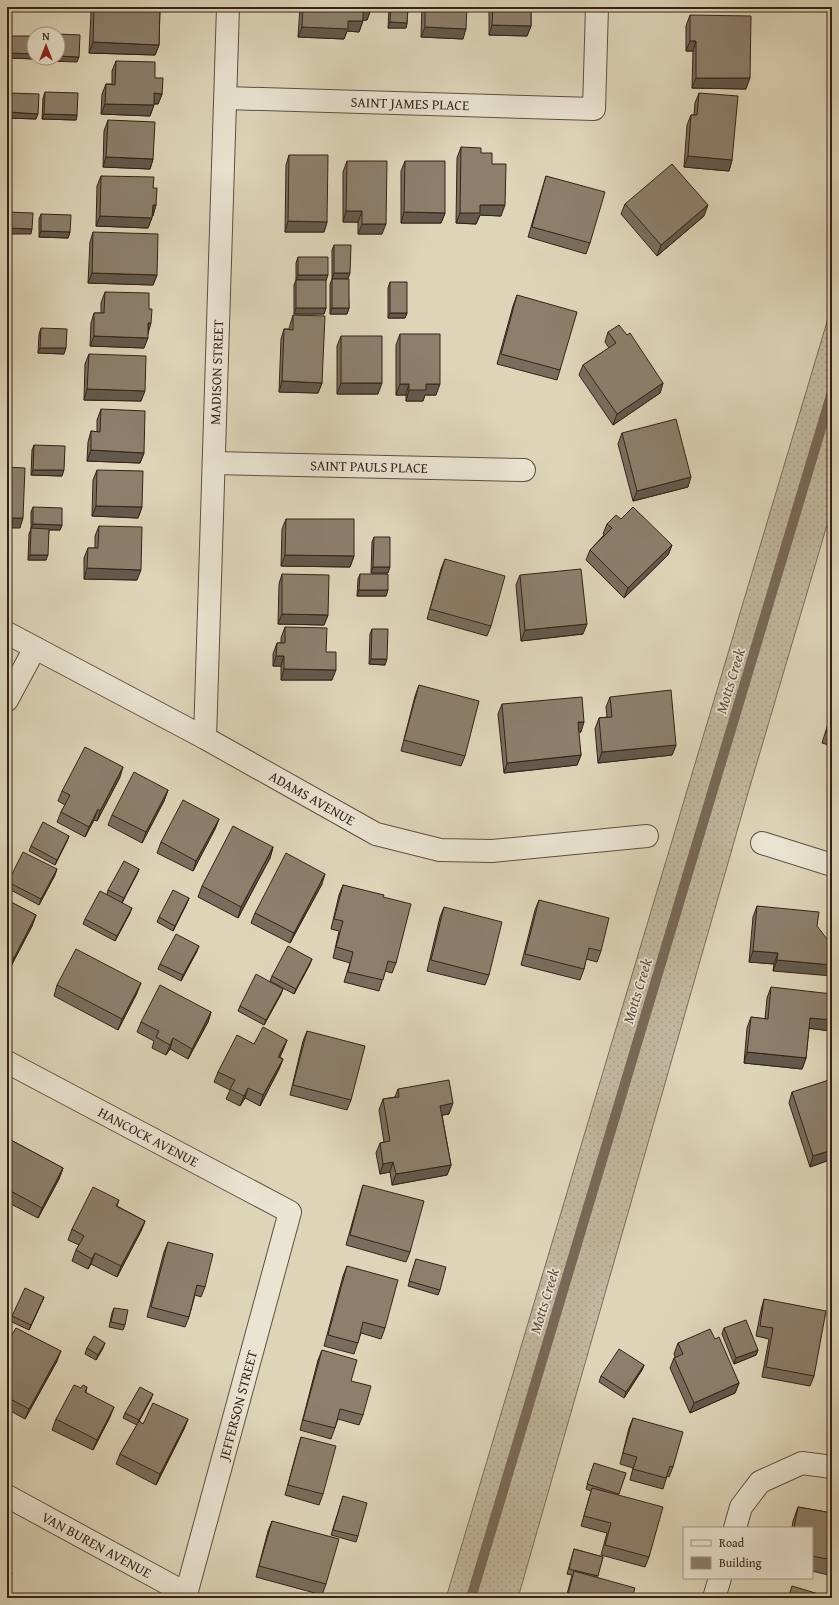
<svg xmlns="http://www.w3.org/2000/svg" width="839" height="1605" viewBox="0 0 839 1605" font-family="'Gentium Book Plus',serif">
	<defs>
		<pattern id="grass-dots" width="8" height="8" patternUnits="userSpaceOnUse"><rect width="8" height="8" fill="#c1b79e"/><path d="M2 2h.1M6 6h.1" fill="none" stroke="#a69d87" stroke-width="1.8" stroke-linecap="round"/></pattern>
	</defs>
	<rect width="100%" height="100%" fill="#ded5b9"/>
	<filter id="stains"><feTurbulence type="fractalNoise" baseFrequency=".005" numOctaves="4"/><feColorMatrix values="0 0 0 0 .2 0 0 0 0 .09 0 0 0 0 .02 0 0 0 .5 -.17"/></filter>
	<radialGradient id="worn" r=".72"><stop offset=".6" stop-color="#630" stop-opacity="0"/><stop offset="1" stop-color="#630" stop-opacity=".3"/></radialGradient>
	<path fill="url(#grass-dots)" stroke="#7c6c5b" d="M832,305v203l-84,285 -230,805h-72z"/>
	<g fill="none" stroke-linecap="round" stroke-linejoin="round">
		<path stroke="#796958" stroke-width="10" d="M471,1598l361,-1206"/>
		<g stroke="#604f40" stroke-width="24">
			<g id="minor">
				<path id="s1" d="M226,98l368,11 3,-102"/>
				<path id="s2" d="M215,463l309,7"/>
				<path id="s3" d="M7,633l198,105 171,96 64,16 52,1 155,-15"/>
				<path d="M7,700l28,-52"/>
				<path id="s4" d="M205,738l23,-731"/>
				<path d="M762,843l70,22"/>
				<path id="s5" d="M7,1062l283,150 -105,386"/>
				<path id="s6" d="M7,1496l180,98"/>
				<path d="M735,1528l6,-21 19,-25 42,-19 30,4"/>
				<path d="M714,1598l6,-20"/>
			</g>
		</g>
		<use href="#minor" stroke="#eae4d2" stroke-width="22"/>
	</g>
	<path fill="#796d5d" stroke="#362218" d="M93,7h67l-1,38 -4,10 -66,-2 2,-40z
		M300,7h71v2l-4,11h-4l-4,12 -12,-1 -3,8 -46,-2z
		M389,7h19l-1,16 -1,5h-18z
		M422,7h45l-4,32 -42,-2z
		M489,7h42v19l-4,10 -38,-1z
		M690,15l56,74 -54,-1 1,-37h-7v-25z
		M10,36l26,23 -28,-1v-17z
		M116,61l39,17 7,16 -4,10h-4l-4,12 -49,-2 1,-20 4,-10h6v-13z
		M45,92l32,23 -1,5 -34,-1 1,-21z
		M9,93l27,26 -29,-1v-20z
		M699,93l33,67 -3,11 -45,-4 3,-42 4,-10h3l1,-12z
		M108,120l45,39 -3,10 -47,-2 1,-36z
		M461,147l20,6 11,11 9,52 -21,-1 -4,9 -20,-1 1,-65z
		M289,155l38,67 -3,10h-39l1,-67z
		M347,161l35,73h-24v-12h-15v-50z
		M405,161l40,52 -4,10h-40v-52z
		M101,176l52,12 3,17 -8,23 -52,-2 1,-40z
		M546,176l44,67 -4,11 -58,-17 15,-51z
		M625,204l79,12 -47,40 -36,-42z
		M41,214l29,18 -2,6 -29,-1v-18z
		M93,232l64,43 -4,10 -65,-2 2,-41z
		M334,245l14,34 1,29 -2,6h-17v-30l2,-5v-29z
		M298,257l28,51 -2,6h-30v-29l2,-5v-17z
		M390,282l17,31 -2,5h-17v-30z
		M105,292l44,17 -1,24 -4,15 -54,-2 1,-23 3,-10h7v-10z
		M517,295l43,75 -3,10 -60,-16 16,-58z
		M293,315l29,68 -4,10 -39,-1 2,-53 3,-10h5l1,-4z
		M41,328l23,26 -26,-1 1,-19z
		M608,332l55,51 -3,10 -47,32 -34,-50 4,-10 26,-17 -4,-6z
		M400,334l36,61h-11l-2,6h-17v-6h-10v-50z
		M341,336l37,58h-41v-48z
		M89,354l52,47 -57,-1 1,-36z
		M101,409l43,44 -4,10 -53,-2 1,-19 3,-11 6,1v-12z
		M622,433l66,54 -55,14 -15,-57z
		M34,445l28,31 -31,-1 1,-25z
		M97,470l45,37 -4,11 -46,-2 1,-36z
		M33,507l29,18 -2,5h-11l-3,30h-18l1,-26 2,-5v-17z
		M286,519l68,37 -4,11 -69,-1 1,-37z
		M621,519l51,26 -4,10 -44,43 -38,-38 4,-10 14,-15 -1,-1 4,-10z
		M99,526l38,54 -53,-1v-21l4,-10h7v-12z
		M374,537l14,36h-17l1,-31z
		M445,559l46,67 -4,10 -60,-17 14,-50z
		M282,574l46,41 -4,10 -46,-1 1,-40z
		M360,574l26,22h-29l1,-17z
		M520,575l63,59 -62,7 -5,-56z
		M285,627l41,25 6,28h-51v-14h-8v-12l4,-11h4v-5z
		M372,629l13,36 -16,-1 1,-30z
		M419,685l46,71 -4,10 -60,-15 14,-55z
		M610,697l66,48 -4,10 -74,8 -3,-34 4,-11 8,-1 -1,-10z
		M502,704l79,28h-3l3,23 -4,10 -73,8 -6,-59z
		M830,717h2v29l-10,-3 5,-16z
		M832,775v8h-2z
		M120,777l-23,44 -3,-1 -9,17 -28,-15 4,-10 4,-7 -7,-4 4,-10z
		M168,790l-4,11 -22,42 -34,-18 4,-10z
		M219,819l-4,10 -22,42 -36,-18 4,-11z
		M69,836l-2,5 -12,24 -26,-14 2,-5z
		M273,847l-3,11 -32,60 -40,-21 4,-11z
		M139,869l-2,5 -15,28 8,11 -15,28 -32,-17 2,-5 22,-25 1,-4z
		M55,875l-16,30 -32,-17 1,-6z
		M322,884l-32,59 -39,-20 4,-10z
		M343,885l40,12 13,66 -4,10 -7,-2 -6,20 -35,-9 6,-19 -17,-5 6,-27 -8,-2 8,-34z
		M189,898l-2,5 -14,28 -16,-9 2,-5z
		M7,900l29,15 -4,11 -22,42 -3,-2z
		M539,900l62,51 -4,11 -11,-3 -2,10 -4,11 -59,-15 14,-55z
		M757,906l60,20 -44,45 1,-7 -25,-2 4,-45z
		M444,907l45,68 -4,10 -58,-14 13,-54z
		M197,951l-16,30 -23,-12 2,-5z
		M310,964l-16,30 -24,-13 2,-5z
		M57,985l80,8 -19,37 -64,-34z
		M771,987l60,44 -22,-3 -3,30 -4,11 -58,-6 3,-35 4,-11 14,2 2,-21z
		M281,994l-17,31 -26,-14 2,-5z
		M211,1012l-3,10 -20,37 -18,-10 -4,6 -14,-7 2,-7 -17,-9 4,-10z
		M307,1031l44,69 -4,10 -57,-15 13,-54z
		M287,1040l-4,10 -3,7 3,2 -4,10 -19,37 -15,-8 -5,8 -14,-7 4,-9 -16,-8 4,-10 36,-28z
		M398,1089l51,25 -7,1 9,50 -4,10 -55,10 -2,-13 -10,2 -4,-21 4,-10 4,-1 -5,-32 4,-11 12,-2z
		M792,1092l40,67 -22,8 -21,-64z
		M7,1138l56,30 -4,11 -21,39 -31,-16z
		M363,1185l47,67 -4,10 -60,-17 14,-50z
		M119,1200l-2,6 28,15 -4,10 -24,46 -26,-13 -3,5 -16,-8 4,-11 3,-5 -11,-5 4,-11z
		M168,1242l37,45 -4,10 -6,-2 -6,22 -4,10 -38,-10 17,-65z
		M416,1259l24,31 -2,5 -30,-9z
		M347,1266l38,62 -4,11 -20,-6 -7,21 -30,-8 19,-70z
		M44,1297l-15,33 -19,-9 2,-5z
		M764,1299l50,77 -4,10 -48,-9 7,-38 -13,-3 5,-26z
		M114,1308l11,17 -2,5 -14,-3 3,-14z
		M724,1328l34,22 -2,5 -22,9 -12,-30z
		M715,1339l24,44 -4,10 -45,20 -20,-45 4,-10 1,-1 -1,-3 4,-11z
		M7,1343l50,18 -32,58 -18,-10z
		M87,1348h16l-7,12 -11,-6z
		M322,1350l29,31 12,34 -4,10 -21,-6 -7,20 -31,-9 18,-70z
		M644,1365l-2,5 -18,28 -25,-16 2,-6z
		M87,1387l-1,5 24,25 -17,33 -41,-20 4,-11 25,-31z
		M151,1399l-12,22 4,3 45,-5 -4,10 -28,56 -40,-21 4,-10 17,-29 -14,-7 2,-5z
		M633,1418l40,49 -4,10 -2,-1 -4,13 -33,-9 3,-12 -13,-4 9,-36z
		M301,1437l22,57 -4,11 -34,-10 13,-48z
		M592,1469l34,4 -8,22 31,62 -4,10 -44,-12 6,-22 -26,-7 10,-35 -5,-2z
		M343,1496l15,40 -2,6 -25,-7z
		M798,1507l34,6v63l-20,-5v-43h-20l1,-7z
		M272,1521l54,63 -4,11 -66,-18 12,-46z
		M574,1549l29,8 -6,20 35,21h-66l6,-23 -5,-1z"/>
	<path fill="#63594c" stroke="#362218" d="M363,9h8l-4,11h-8z
		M348,21h15l-4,11 -12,-1 -3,8 -46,-2 4,-10z
		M390,22l17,1 -1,5h-18z
		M492,25l39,1 -4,10 -38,-1z
		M425,27l41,2 -3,10 -42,-2z
		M690,41h6l-3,10h-7z
		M93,42l66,3 -4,10 -66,-2z
		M10,53l24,1v4h3l-1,1 -28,-1z
		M58,56l21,1 -2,5 -31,-1 2,-3h10z
		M696,78h54l-4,11 -54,-1z
		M154,93l8,1 -4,10 -8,-1z
		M105,104l49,1 -4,11 -49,-2z
		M9,112l29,2 -2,5 -29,-1z
		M44,114l33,1 -1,5 -34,-1z
		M688,156l44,4 -3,11 -45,-4z
		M106,157l47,2 -3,10 -47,-2z
		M153,205h3l-3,11z
		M480,205h25l-4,11 -21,-1 -4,9 -20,-1 4,-10z
		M708,205l-4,11 -47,40 4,-11z
		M346,211h16l-4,11h-15z
		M404,212l41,1 -4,10h-40z
		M100,216l52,2 -4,10 -52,-2z
		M288,221l39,1 -3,10h-39z
		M362,224h24l-4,10h-24z
		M7,228l25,1 -1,5h-24z
		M41,231l29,1 -2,6 -29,-1z
		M92,273l65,2 -4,10 -65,-2z
		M334,273h16l-2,6h-16z
		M298,275h30l-2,6 -30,-1z
		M296,308h30l-2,6h-30z
		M332,308h17l-2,6h-17z
		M390,313h17l-2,5h-17z
		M148,323h3l-3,11z
		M94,336l54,2 -4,10 -54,-2z
		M40,348h26l-2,6 -26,-1z
		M282,381l40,2 -4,10 -39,-1z
		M341,383h41l-4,11h-41z
		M663,383l-3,10 -47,32 4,-11z
		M400,384h9l-3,11h-10z
		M426,384h14l-4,11h-11l-2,6h-17l3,-11z
		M87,389l58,2 -4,10 -57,-1z
		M91,450l53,3 -4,10 -53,-2z
		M33,470h31l-2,6 -31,-1z
		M691,477l-3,10 -55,14 4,-10z
		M96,506l46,1 -4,11 -46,-2z
		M12,518h11l-3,10h-12z
		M33,524l29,1 -2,5 -29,-1z
		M7,528h5l-4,11h-1z
		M672,545l-4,10 -44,43 4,-10z
		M30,555h18l-2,5h-18z
		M285,555l69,1 -4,11 -69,-1z
		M373,567h17l-2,6h-17z
		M87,568l54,2 -4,10 -53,-1z
		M359,590h29l-2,6h-29z
		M282,614l46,1 -4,10 -46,-1z
		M587,624l-4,10 -62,7 4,-11z
		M276,656h8l-3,10h-8z
		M371,659h16l-2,6 -16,-1z
		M284,669l52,1 -4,10h-51z
		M578,722h6l-3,10h-7z
		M676,745l-4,10 -74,8 4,-11z
		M581,755l-4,10 -73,8 3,-10z
		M123,767l-3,10 -23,44 3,-10z
		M168,790l-4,11 -22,42 4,-11z
		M98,809l-4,11 -9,17 4,-10z
		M219,819l-4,10 -22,42 3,-10z
		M69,836l-2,5 -12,24 2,-5z
		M273,847l-3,11 -32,60 3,-11z
		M57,869l-2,6 -16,30 2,-6z
		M139,869l-2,5 -15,29 2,-5z
		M325,874l-3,10 -32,59 4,-10z
		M189,898l-2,5 -14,28 2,-5z
		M132,908l-2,5 -15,28 2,-5z
		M36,915l-4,11 -22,42 4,-10z
		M199,946l-2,5 -16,30 2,-6z
		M753,951l25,2 -4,11 -25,-2z
		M312,959l-2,5 -16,30 2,-5z
		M777,960l55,5v11l-59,-5z
		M141,983l-4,10 -19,37 4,-11z
		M283,989l-2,5 -17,31 2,-5z
		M211,1012l-3,10 -20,37 4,-10z
		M810,1018l22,2v7l-1,4 -25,-3z
		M173,1038l-3,11 -4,6 4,-10z
		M287,1040l-4,10 -8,17 3,-10z
		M747,1052l59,6 -4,11 -58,-6z
		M283,1059l-4,10 -19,37 3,-11z
		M248,1088l-3,10 -5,8 4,-10z
		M453,1103l-4,11 -12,2 3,-10z
		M832,1150v9l-22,8 3,-11z
		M393,1162l-3,10 -10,2 3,-10z
		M451,1165l-4,10 -55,10 4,-11z
		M63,1168l-4,11 -21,39 4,-10z
		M145,1221l-4,10 -24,46 4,-11z
		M95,1253l-4,11 -3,5 4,-10z
		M44,1297l-2,5 -13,28 2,-5z
		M105,1343l-2,5 -7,12 2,-5z
		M758,1350l-2,5 -22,9 2,-6z
		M61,1351l-4,10 -32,58 4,-10z
		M644,1365l-2,5 -18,28 2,-6z
		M739,1383l-4,10 -45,20 4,-10z
		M153,1394l-2,5 -14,26 2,-5z
		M114,1407l-4,10 -17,33 4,-10z
		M188,1419l-4,10 -28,56 4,-11z
		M12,1573l-4,11 -1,1v-3z"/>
	<path fill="#8d7f6c" stroke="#362218" d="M94,7h66l-1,38 -66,-3z
		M303,7h68v2h-8v12h-15v8l-46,-2z
		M391,7h17l-1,16 -17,-1z
		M425,7h42l-1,22 -41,-2z
		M493,7h38v19l-39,-1z
		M690,15l61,1 -1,62h-54v-37h-6z
		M58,34l22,1 -1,22 -21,-1z
		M10,36h24v18l-24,-1z
		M116,61l39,1v16h8l-1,16 -8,-1v12l-49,-1 1,-20 9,1z
		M45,92l33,1 -1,22 -33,-1z
		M9,93l30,1 -1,20 -29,-2z
		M699,93l39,3 -6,64 -44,-4 3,-41h6z
		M108,120l47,2 -2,37 -47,-2z
		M461,147l20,1v5h11v11h14l-1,41h-25v8h-20z
		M289,155h39l-1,67 -39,-1z
		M347,161h40l-1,63h-24v-13h-16z
		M405,161h40v52l-41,-1z
		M672,164l36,41 -47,40 -36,-41z
		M101,176l53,1 -1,11h4l-1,17h-3l-1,13 -52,-2z
		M546,176l59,16 -15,51 -58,-16z
		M7,212l26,1 -1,16 -25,-1z
		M41,214l30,1 -1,17 -29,-1z
		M93,232l65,2 -1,41 -65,-2z
		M334,245h17l-1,28h-16z
		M298,257h30v18h-30z
		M332,279h17v29h-17z
		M296,280h30v28h-30z
		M390,282h17v31h-17z
		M105,292l44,1v16h3l-1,14h-3v15l-54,-2v-23h10z
		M517,295l60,17 -17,58 -59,-16z
		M293,315l32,1 -3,67 -40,-2 2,-52 9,1z
		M619,325l8,10 3,-2 33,50 -46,31 -34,-49 33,-22 -8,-11z
		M41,328l26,1 -1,19h-26z
		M400,334h40v50h-14v6h-17v-6h-9z
		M341,336h41v47h-41z
		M89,354l57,2 -1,35 -58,-2z
		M101,409l44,2 -1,42 -53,-3v-19l9,1z
		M676,419l15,58 -54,14 -15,-58z
		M34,445l31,1 -1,24h-31z
		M7,467l18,1 -2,50h-11v10h-5z
		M97,470l46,1 -1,36 -46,-1z
		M33,507l29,1v17l-29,-1z
		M633,507l39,38 -44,43 -38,-38 22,-22 -5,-4 9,-9 5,4z
		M286,519h68v37l-69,-1z
		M99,526l43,1 -1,43 -54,-2 1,-20h10z
		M31,528l18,1 -1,26h-18z
		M374,537h16v30h-17z
		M445,559l60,17 -14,50 -61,-17z
		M581,569l6,55 -62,6 -5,-55z
		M282,574l47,1 -1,40 -46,-1z
		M360,574h28v16h-29z
		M285,627l42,1 -1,24h10v18l-52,-1v-13h-8l1,-13h8z
		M372,629h16l-1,30h-16z
		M419,685l60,16 -14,55 -61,-16z
		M671,690l5,55 -74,7 -3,-34 13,-1 -2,-20z
		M582,697l2,25h-6l3,33 -74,8 -5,-59z
		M830,717h2v17l-6,-1z
		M85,747l38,20 -23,44 -2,-2 -9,18 -28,-15 9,-17 -8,-4z
		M134,772l34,18 -22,42 -34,-17z
		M183,800l36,19 -23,42 -35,-19z
		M43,822l26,14 -12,24 -26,-14z
		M233,826l40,21 -32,60 -39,-21z
		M23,852l34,17 -16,30 -33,-17z
		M286,853l39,21 -31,59 -39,-20z
		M124,861l15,8 -15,29 -16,-8z
		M343,885l41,10 -1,2 28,7 -15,59 -8,-2 -5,19 -35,-8 5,-20 -17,-5 7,-26 -9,-2z
		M173,890l16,8 -14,28 -16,-9z
		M100,891l32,17 -15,28 -32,-17z
		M7,900l29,15 -22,43 -7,-4z
		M539,900l70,18 -8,33 -12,-3 -5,21 -59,-15z
		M757,906l62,6 -2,14 10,13h5v26l-55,-5 1,-7 -25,-2z
		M444,907l58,15 -13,53 -58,-15z
		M176,934l23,12 -16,29 -23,-11z
		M288,946l24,13 -16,30 -24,-13z
		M76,949l65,34 -19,36 -65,-34z
		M256,974l27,15 -17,31 -26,-14z
		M160,985l51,27 -19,37 -19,-11 -3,7 -14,-8 3,-6 -18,-9z
		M771,987l61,7v26l-22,-2 -4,40 -59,-6 4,-35 17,2z
		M263,1027l24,13 -9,17 5,2 -20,36 -15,-7 -4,8 -14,-7 5,-9 -17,-8 19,-37 17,9z
		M307,1031l58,15 -14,54 -58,-15z
		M832,1079v71l-19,6 -21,-64z
		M449,1080l4,23 -13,3 11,59 -55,9 -3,-12 -10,2 -3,-21 10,-2 -7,-42 16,-2 -1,-8z
		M7,1138l56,30 -21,40 -35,-19z
		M363,1185l61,16 -14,51 -60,-17z
		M93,1187l26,13 -3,6 29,15 -24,45 -26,-13 -3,6 -16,-9 8,-14 -12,-7z
		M168,1242l45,12 -8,33 -8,-2 -8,32 -38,-10z
		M416,1259l30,8 -6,23 -31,-9z
		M347,1266l51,14 -13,48 -22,-6 -5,21 -30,-8z
		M25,1288l19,9 -13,28 -19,-9z
		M764,1299l62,12 -12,65 -48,-9 7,-39 -13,-2z
		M114,1308l14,2 -3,15 -14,-3z
		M746,1320l12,30 -22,8 -12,-30z
		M16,1328l45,23 -32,58 -22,-12v-54z
		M710,1329l5,10 4,-2 20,46 -45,20 -20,-45 9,-4 -5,-11z
		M94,1336l11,7 -7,12 -11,-7z
		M619,1349l25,16 -18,27 -25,-16z
		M322,1350l35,10 -6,21 20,5 -8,29 -23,-6 -5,19 -32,-8z
		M74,1385l7,3 2,-3 4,2 -2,5 29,15 -17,33 -41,-21z
		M140,1387l13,7 -14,26 -14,-7z
		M153,1403l35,16 -28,55 -40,-20 19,-33 4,3z
		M633,1418l50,14 -10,35 -3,-1 -4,12 -33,-9 4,-12 -14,-4z
		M301,1437l35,9 -13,48 -35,-9z
		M594,1463l32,10 -7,21 -32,-10z
		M592,1488l71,19 -14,50 -44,-12 6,-22 -27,-7z
		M343,1496l24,7 -9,33 -25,-6z
		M798,1507l34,6v47l-20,-4v-28h-18z
		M272,1521l67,18 -13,45 -67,-18z
		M574,1549l29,8 -5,19 -29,-7z
		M7,1571l5,2 -5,9z
		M574,1571l61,17 -3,10h-65z
		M792,1586l40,12h-44z"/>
	<g text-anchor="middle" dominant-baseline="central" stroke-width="3.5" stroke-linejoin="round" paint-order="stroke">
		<g font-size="14" fill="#362218" stroke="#eae4d2">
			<text stroke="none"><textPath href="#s1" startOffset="184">SAINT JAMES PLACE</textPath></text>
			<text stroke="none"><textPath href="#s4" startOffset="366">MADISON STREET</textPath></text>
			<text stroke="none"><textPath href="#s2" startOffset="154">SAINT PAULS PLACE</textPath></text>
			<text stroke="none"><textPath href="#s3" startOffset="347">ADAMS AVENUE</textPath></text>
			<text stroke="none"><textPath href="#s5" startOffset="160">HANCOCK AVENUE</textPath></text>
			<text transform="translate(238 1405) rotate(-75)">JEFFERSON STREET</text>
			<text stroke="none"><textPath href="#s6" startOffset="102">VAN BUREN AVENUE</textPath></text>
		</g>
		<g font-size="15" font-style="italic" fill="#5d4b3d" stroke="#eae4d2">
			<text transform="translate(730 681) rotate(-73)">Motts Creek</text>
			<text transform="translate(637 991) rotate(-73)">Motts Creek</text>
			<text transform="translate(544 1301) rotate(-73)">Motts Creek</text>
		</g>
	</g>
	<rect width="839" height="1605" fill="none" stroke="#ded5b9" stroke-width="24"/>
	<rect x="8" y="8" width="823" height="1589" fill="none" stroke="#362218" stroke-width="2"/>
	<rect x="12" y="12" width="815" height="1581" fill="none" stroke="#362218"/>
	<rect x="683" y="1527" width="130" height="52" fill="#eae4d2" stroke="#a29688"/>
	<rect x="691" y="1540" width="20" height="6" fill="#eae4d2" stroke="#a29688"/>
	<text x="719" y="1547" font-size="12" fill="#362218">Road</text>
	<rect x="691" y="1557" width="20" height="12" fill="#8d7f6c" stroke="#a29688"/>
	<text x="719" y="1567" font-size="12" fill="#362218">Building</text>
	<g transform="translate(46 46)"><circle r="19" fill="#eae4d2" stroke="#a29688"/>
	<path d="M0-3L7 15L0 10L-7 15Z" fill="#8f2418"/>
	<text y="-6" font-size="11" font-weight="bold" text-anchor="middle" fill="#362218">N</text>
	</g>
	<rect width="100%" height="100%" filter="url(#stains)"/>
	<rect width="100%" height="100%" fill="url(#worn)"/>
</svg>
